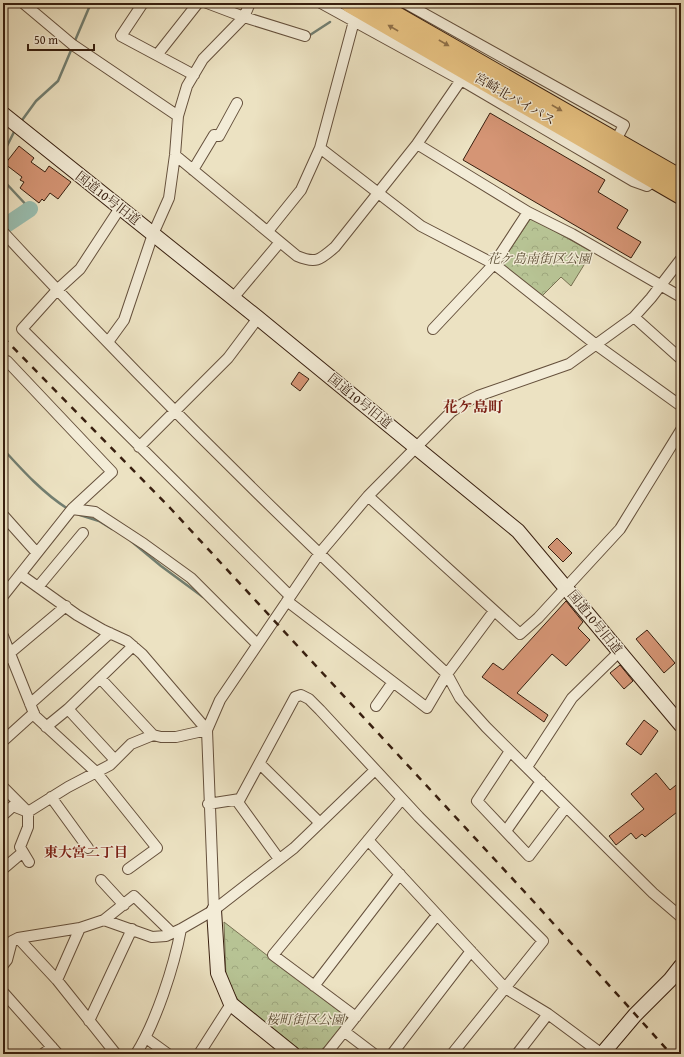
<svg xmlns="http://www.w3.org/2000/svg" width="684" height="1057" viewBox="0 0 684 1057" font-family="'Gentium Book Plus','Noto Serif JP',serif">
	<defs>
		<pattern id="forest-crowns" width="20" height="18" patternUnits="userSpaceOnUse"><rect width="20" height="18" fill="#b7c394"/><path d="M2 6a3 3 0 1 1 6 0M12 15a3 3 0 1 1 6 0" fill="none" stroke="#9ea77e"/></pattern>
	</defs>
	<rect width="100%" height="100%" fill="#ece2c2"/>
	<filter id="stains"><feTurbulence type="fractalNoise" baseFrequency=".005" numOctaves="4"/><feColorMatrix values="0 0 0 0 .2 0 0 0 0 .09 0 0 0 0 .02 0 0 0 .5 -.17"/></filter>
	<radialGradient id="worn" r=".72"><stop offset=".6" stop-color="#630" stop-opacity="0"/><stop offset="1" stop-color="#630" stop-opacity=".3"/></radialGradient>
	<path fill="url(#forest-crowns)" stroke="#787152" d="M531,218l61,34 -21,34 -10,-9 -19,19 -42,-31z
		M224,922l124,96 -29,36h-14l-67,-54 -12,-22z"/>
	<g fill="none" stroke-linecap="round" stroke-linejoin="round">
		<path stroke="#727e70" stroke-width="2.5" d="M308,34l2,1 20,-13
			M74,43l17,-40
			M20,123l16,-22 22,-20 14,-33
			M3,154l12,-24
			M3,180l27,29
			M3,449c20,22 40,44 65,60
			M80,515l19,6 13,8
			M131,541l30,25 42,31"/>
		<path stroke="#99beb0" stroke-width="16" d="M3,227l27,-18"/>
	</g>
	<path fill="#d59575" stroke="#381f0f" d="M490,113l115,67 -7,12 30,18 -11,18 24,14 -10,16 -168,-98z
		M19,146l15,12 -3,4 14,10 4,-6 22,16 -13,17 -8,-6 -6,8 -2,-2 -3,4 -19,-15 4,-6 -4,-2 2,-3 -17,-13z
		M299,372l10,7 -9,12 -9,-7z
		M557,538l15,15 -9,9 -15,-15z
		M566,601l17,21 -5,6 12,12 -24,26 -14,-12 -35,39 31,22 -4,7 -62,-45 11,-14 10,7z
		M647,630l28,33 -11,10 -28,-34z
		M620,665l13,16 -9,8 -14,-16z
		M644,720l14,11 -17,24 -15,-11z
		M656,773l14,17 11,-9v28l-36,28 -3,-3 -6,5 -5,-6 -15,12 -7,-9 35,-27 -13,-15z"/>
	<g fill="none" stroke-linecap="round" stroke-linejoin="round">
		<g stroke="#65503c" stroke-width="12">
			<path id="street" d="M23,3l50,42 105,71
				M143,3l-22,33 73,39
				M207,3l37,14 61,19
				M321,3l140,77 172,101 14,5 8,-6
				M405,3l219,122 -9,17
				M157,55l41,-52
				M417,144l111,68 44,22 109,63
				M320,148l101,78 73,38 101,80 86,62
				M175,155l122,101c19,8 23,4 38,-9l82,-103 44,-64
				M193,170l21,-35 5,1 18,-33
				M120,208l-40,61 -23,21 -35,39 268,267
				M268,231l33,-41 19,-42 34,-127
				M3,232c142,153 291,300 444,442l13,24 26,29 167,166 28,24
				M233,298l47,-56
				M634,317l47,42
				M433,329l61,-65 34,-52
				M108,342l16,-22 29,-86 16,-36 6,-43 3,-39 9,-30 16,-27 41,-42 6,-14
				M3,361h4l105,111 -40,37
				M139,447l89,-89 30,-40
				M368,496l152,138 18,-16 82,-89 61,-99
				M3,515l33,37
				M21,575l56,40 26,15 24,11 15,13 65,76
				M38,587l45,-54
				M3,596l69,-87 23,3 49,32 47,34 65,65
				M287,601l140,107 20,-34 47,-63
				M3,636l32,80 61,56 61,76 -29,21
				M3,661l7,-8 56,-47
				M100,678l53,57
				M30,704l80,-71
				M376,706l17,-24
				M68,709l47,51
				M46,727l22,-18 65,-63
				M3,741l31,-28
				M510,751l-33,50 52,55 37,-49
				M260,764l60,59
				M527,767l45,-69 47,-46
				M3,787l25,25v15l-8,20 9,15
				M51,797l37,51
				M237,801l42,58
				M208,804l32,-5 55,-102 6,-2 8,4 11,11 99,107 124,124 -91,113
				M3,815l10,-9 15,6 40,-25 42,-22 21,-21 22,-9 8,2h15l31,-7
				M506,831l35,-50
				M368,840l137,148 43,26 54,40
				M3,869l20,-17
				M101,880l23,25
				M214,910l-7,-180 13,-30 99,-146 49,-58 83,-84 13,-9 14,-7 91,-32 65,-47 17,-19 30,-39
				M104,920l30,-24 38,37
				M18,938l39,42 59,74
				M3,965l4,-5 5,-19 6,-3 62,-10 24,-8 48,17 14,-1 15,-7 33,-19 80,-62 81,-78
				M57,980l23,-52
				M314,986l86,-112
				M3,992l55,62
				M356,1017l-83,-62 129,-156
				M89,1021l43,-92
				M345,1032l29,22
				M146,1038l22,16
				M43,1054l9,-7
				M136,1054c20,-32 38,-87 45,-125
				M199,1054l32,-50
				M326,1054l111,-139
				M392,1054l79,-103
				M517,1054l31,-40"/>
		</g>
		<g stroke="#381f0f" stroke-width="16">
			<path id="secondary" d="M3,114l255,204 260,213 163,194
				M214,910l4,63 13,31 62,50
				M602,1054l33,-39 35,-35 11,-14"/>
		</g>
		<g stroke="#381f0f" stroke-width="20">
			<path id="highway" d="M349,3l332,192
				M374,3l307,176"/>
		</g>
		<use href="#street" stroke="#f3ecd7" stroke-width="10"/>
		<use href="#secondary" stroke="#f3ecd7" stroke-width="14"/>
		<use href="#highway" stroke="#e6c181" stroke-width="18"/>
		<path stroke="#381f0f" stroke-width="2.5" stroke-dasharray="7 7" stroke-linecap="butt" d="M3,337l169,173 362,392 137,152"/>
	</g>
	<defs><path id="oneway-solid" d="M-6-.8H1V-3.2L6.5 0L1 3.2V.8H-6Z"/></defs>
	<g fill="#8f7048">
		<use href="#oneway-solid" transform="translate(393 28) rotate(-150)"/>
		<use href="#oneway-solid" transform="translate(444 43) rotate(30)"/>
		<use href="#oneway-solid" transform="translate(557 108) rotate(30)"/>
	</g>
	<g text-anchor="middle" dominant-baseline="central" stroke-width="3" stroke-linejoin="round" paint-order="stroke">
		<g font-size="13" fill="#381f0f" stroke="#f3ecd7">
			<text transform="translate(515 99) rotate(30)">宮崎北バイパス</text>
			<text transform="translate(108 198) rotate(38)">国道10号旧道</text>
			<text transform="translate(360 401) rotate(39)">国道10号旧道</text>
			<text transform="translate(595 622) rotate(51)">国道10号旧道</text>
		</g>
		<g font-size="13" font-style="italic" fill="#5e5037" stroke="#f3ecd7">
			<text x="539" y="258">花ケ島南街区公園</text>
			<text x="305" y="1019">桜町街区公園</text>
		</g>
		<g font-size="14" font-weight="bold" fill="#7a1f14" stroke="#f3ecd7">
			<text x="86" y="852">東大宮二丁目</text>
		</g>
		<g font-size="15" font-weight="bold" fill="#7a1f14" stroke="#f3ecd7">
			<text x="473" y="406">花ケ島町</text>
		</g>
	</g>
	<rect width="684" height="1057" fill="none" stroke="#ece2c2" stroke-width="16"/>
	<rect x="4" y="4" width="676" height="1049" fill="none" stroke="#381f0f" stroke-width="2"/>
	<rect x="8" y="8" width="668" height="1041" fill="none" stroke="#381f0f"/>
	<path d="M28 44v6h66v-6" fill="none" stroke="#381f0f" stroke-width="2"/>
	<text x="34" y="44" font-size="12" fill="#381f0f" stroke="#f3ecd7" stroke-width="3" paint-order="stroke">50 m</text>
	<rect width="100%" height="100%" filter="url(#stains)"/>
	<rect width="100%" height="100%" fill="url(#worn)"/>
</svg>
